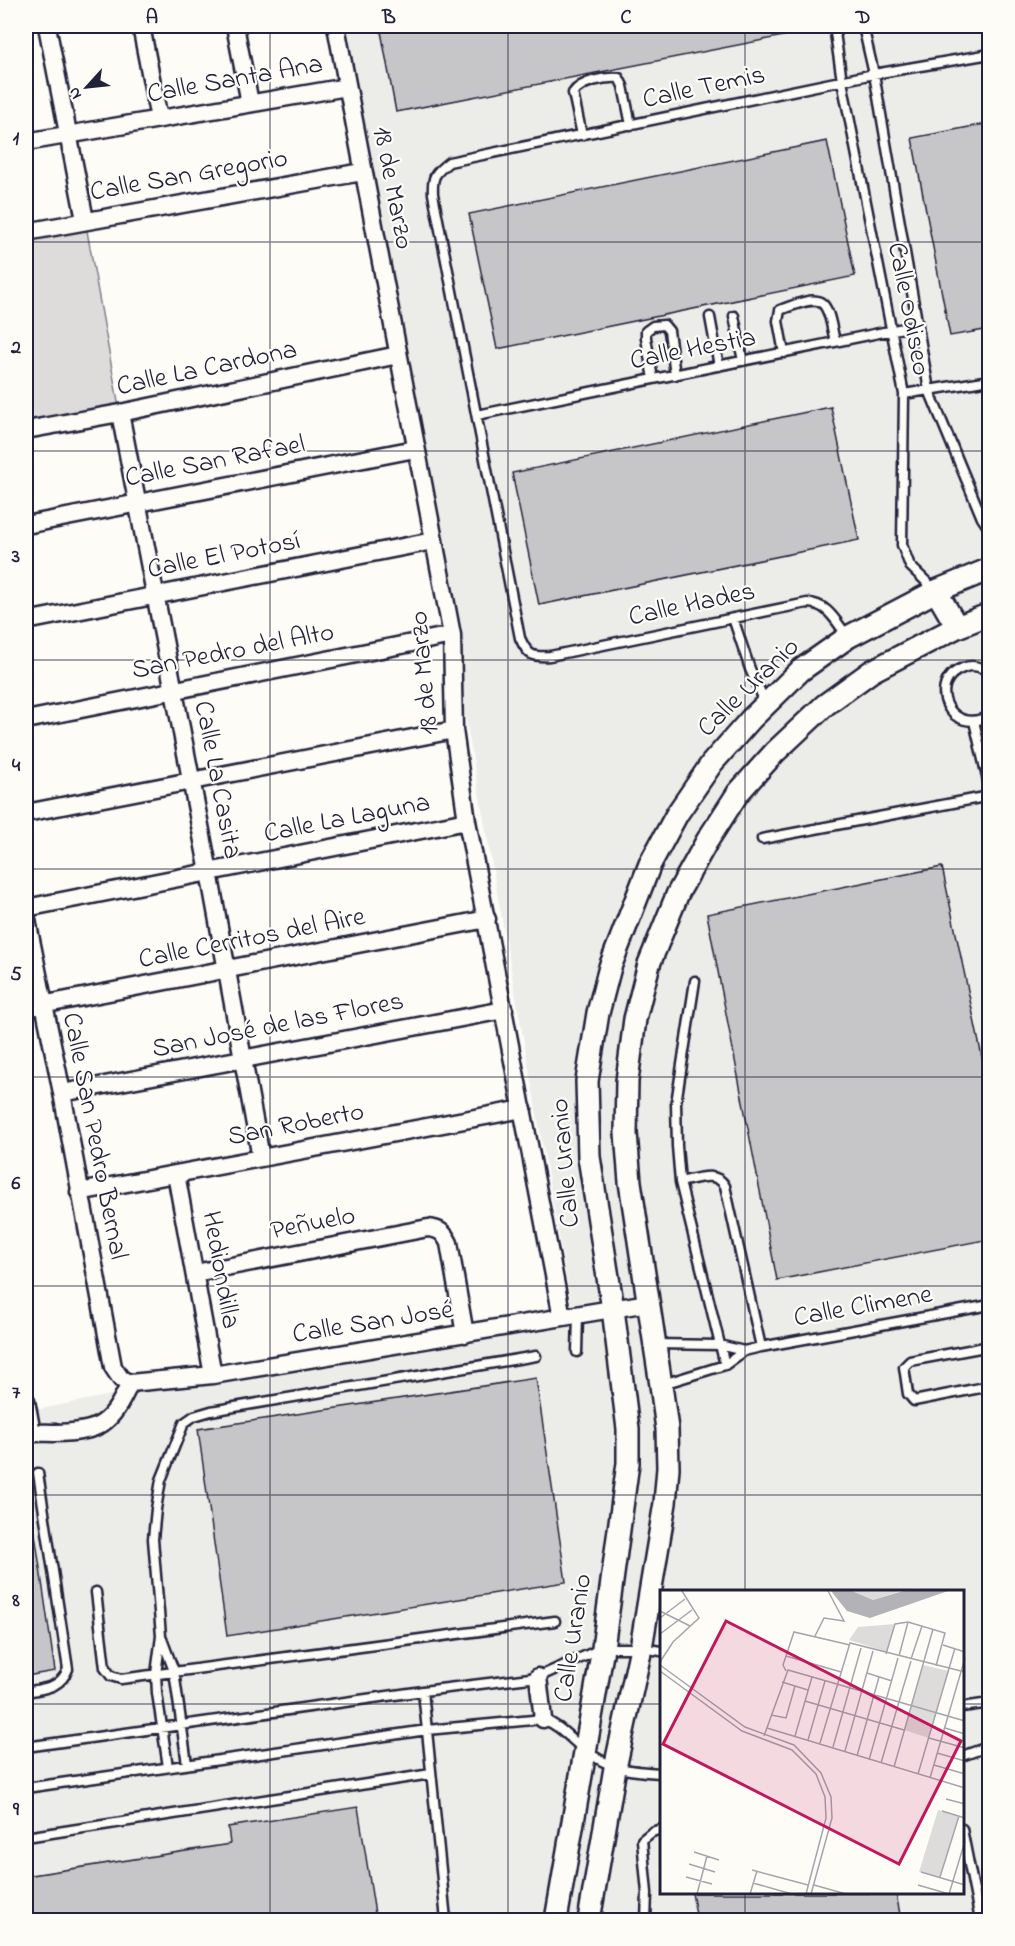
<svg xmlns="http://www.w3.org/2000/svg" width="1015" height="1946" viewBox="0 0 1015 1946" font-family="'Indie Flower',sans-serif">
	<rect width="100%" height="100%" fill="#fdfcf7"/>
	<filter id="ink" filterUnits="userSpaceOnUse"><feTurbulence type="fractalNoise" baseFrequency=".0167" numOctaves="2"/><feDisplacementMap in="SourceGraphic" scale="12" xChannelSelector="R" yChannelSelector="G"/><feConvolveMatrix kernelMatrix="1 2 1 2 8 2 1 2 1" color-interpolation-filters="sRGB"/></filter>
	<g filter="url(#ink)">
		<path fill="#ecece9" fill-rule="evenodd" d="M341,26h648v1894h-963v-508l545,-109zM661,1592h301v302h-301z"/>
		<path fill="#dddcdb" stroke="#807f8b" stroke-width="1.5" d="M85,220l35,193 -94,17v-198z"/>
		<path fill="#c6c6c8" stroke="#22223b" stroke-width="1.5" d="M380,26h428l1,5 -413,81z
			M990,123v206l-40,7 -38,-198z
			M827,141l28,135 -358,73 -28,-135z
			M831,407l28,133 -320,65 -27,-132z
			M942,867l48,228v144l-213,41 -70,-366z
			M536,1378l30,204 -339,54 -29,-207z
			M33,1520l22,151 -29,5v-155z
			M358,1807l18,113h-350v-44l204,-32 -2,-17z
			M692,1893h204l5,27h-204z"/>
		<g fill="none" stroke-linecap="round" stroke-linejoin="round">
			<g stroke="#22223b" stroke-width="13">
				<path id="service" d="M834,26l8,55 62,313 -2,151 8,21 26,25
					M863,26l11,48 55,316 53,128 8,12
					M582,135l-9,-42c8,-12 32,-16 46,-15l4,8 8,39
					M734,316l9,45
					M710,317l9,49
					M784,353l-6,-32 2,-11c46,-18 46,-12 55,32
					M653,379l-7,-41v-7l7,-5 11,-1 5,6 6,44
					M904,394l86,-14
					M477,415l441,-90
					M733,618l17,51 16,35
					M848,637c-12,-15 -20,-34 -41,-34l-257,53c-18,1 -22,0 -30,-18l-87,-444c-1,-18 2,-21 16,-32l425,-88 116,-20
					M990,673c-8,-6 -18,-9 -27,-5 -38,13 -13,71 27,47
					M974,721l16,69
					M762,839l228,-43
					M695,981l-19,122 1,43 3,36 45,183
					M680,1182c16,-3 36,-12 45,4l36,161
					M655,1344l64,1 25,6
					M990,1346l-80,15 -6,6 4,27 6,7 76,-15
					M577,1352l1,-37
					M663,1384l62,-19 19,-14 17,-4 229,-42
					M96,1592l9,76 6,8 10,3 434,-58
					M162,1639l12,32 13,93
					M423,1691l23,229
					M26,1692c18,-4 34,-3 42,-23l-30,-196
					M962,1707l28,-4
					M26,1747l397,-56 115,-14 65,-29h38l20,3
					M962,1756l28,-10
					M168,1767l-11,-74 -1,-19 5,-38 -8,-97 3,-30 5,-29 23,-57 10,-7 17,-5 325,-55
					M26,1788l401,-58 116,-11c19,8 26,19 42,31 26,20 45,21 76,23
					M962,1829l18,91
					M26,1837l405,-63
					M646,1920l1,-27 -5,-53 10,-8 9,-3"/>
			</g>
			<g stroke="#22223b" stroke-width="21">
				<path id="minor" d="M47,26l38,194
					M141,26l18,93
					M235,26l15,77
					M336,26l116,609 2,95 13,91 95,496
					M26,142l321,-55
					M26,232l336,-60
					M120,413l89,459 52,286
					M26,430l94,-17 278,-58
					M26,525l389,-76
					M26,621l407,-80
					M26,720l426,-85
					M26,813l428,-83
					M26,908l441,-87
					M26,915l36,178 51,274 8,12 9,4 83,-8 435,-72
					M26,1008l461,-89
					M62,1093l442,-83
					M176,1174l37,201
					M79,1192l444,-83
					M195,1273l233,-45c12,1 16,5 21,15l16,91
					M26,1401l6,32
					M26,1434c9,-2 18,-1 28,-1 46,-1 57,-8 76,-50
					M538,1677l5,42"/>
			</g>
			<g stroke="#22223b" stroke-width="26">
				<path id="tertiary" d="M936,591l21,36
					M556,1920l47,-272 25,-185v-34l-15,-120 -24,-152 -2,-76 11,-68 12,-46 40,-103 27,-50 35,-51 39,-44 50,-49 47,-33 88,-46 54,-22
					M589,1920l26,-152 26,-120 24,-145 3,-35 -1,-39 -6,-44 -31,-203 -4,-49 1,-52 8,-62 14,-55 29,-71 29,-52 31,-48 37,-41 50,-47 47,-34 85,-44 33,-13"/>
			</g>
			<use href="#service" stroke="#fdfcf7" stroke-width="8"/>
			<use href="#minor" stroke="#fdfcf7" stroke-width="16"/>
			<use href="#tertiary" stroke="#fdfcf7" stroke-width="21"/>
		</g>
	</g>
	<path fill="none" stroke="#22223b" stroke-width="1.5" stroke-opacity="0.55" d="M270,26v1894M508,26v1894M745,26v1566M26,242h964M26,451h964M26,660h964M26,869h964M26,1077h964M26,1286h964M26,1495h964M26,1704h635M962,1704h28M745,1894v26"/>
	<g text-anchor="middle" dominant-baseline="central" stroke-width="4.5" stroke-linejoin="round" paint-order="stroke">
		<g font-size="27" fill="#22223b" stroke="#fdfcf7">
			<text transform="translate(235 80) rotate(-10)">Calle Santa Ana</text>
			<text transform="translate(704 88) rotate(-12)">Calle Temis</text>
			<text transform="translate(189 176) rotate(-10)">Calle San Gregorio</text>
			<text transform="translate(392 188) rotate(79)">18 de Marzo</text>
			<text transform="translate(908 309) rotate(79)">Calle Odiseo</text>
			<text transform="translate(693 350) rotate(-11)">Calle Hestia</text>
			<text transform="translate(207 369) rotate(-12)">Calle La Cardona</text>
			<text transform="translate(215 462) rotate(-11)">Calle San Rafael</text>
			<text transform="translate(224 556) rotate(-11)">Calle El Potosí</text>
			<text transform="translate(692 605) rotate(-12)">Calle Hades</text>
			<text transform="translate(233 652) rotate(-11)">San Pedro del Alto</text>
			<text transform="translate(425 673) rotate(-95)">18 de Marzo</text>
			<text transform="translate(749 688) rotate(-44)">Calle Uranio</text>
			<text transform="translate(217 780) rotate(79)">Calle La Casita</text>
			<text transform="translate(347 819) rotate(-11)">Calle La Laguna</text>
			<text transform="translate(252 939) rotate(-11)">Calle Cerritos del Aire</text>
			<text transform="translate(278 1026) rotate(-11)">San José de las Flores</text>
			<text transform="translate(296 1125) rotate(-11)">San Roberto</text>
			<text transform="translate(94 1136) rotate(79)">Calle San Pedro Bernal</text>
			<text transform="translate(566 1163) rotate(-95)">Calle Uranio</text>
			<text transform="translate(313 1224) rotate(-11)">Peñuelo</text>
			<text transform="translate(220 1270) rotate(80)">Hediondilla</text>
			<text transform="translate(863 1307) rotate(-10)">Calle Climene</text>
			<text transform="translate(373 1323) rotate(-9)">Calle San José</text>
			<text transform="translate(574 1638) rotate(-81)">Calle Uranio</text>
		</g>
	</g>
	<g transform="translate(660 1590)">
		<rect width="304" height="304" fill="#fdfcf7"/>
		<path d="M192,1h49l-28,9zM235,34l-8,28 -38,-12 9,-13zM263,75l26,6 -20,67 -25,-8zM278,220l21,6 -19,61 -21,-5z" fill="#dddcdb"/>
		<path d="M171,1h21l21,9 30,-9h45l-78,27 -23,-7z" fill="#b2b2b7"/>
		<path fill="none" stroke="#a5a5ac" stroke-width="1.5" d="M0,21l30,15M0,28l25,-19M0,44l32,-24M155,46l9,-18 20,3 -16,-30M283,55l22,7M226,64l9,-30 13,-2 37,11 -9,33M126,66l55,16M239,66l9,-34M251,69l11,-33M0,72l13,-20 26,-24 -17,-27M0,75l85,62 49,18 27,28 10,24 1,21 -21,76M0,81l82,60 50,19 24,24 9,23 1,21 -20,76M126,81l-3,-6 11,-33 56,13M207,83l25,8M122,92l26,8M145,111l99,29M111,125l15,3 9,-32M107,138l198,60M285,138l20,6M104,146l24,-66 177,51M135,146l17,-59M269,148l36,10M148,150l17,-59M160,153l30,-100 115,29M173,157l28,-99M185,161l28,-100M277,163l28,8M197,166l22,-79M209,170l29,-102M221,173l30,-102M274,175l31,9M234,177l39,-138M258,184l37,-126M270,188l35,-120M286,209l19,5M282,221l23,7M34,262l25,8M29,274l26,8M92,280l56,15M261,282l44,13M26,287l26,7M280,287l19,-61M93,293l39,11M154,295l32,9M258,295l31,9 16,-53M37,304l10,-38M90,304l7,-23"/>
		<path fill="#c2185b" fill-opacity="0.15" stroke="#c2185b" stroke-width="3" d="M66,31l235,120 -62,123 -236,-120z"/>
		<rect width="304" height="304" fill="none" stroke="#22223b" stroke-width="3"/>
	</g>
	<rect width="1015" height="1946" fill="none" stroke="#fdfcf7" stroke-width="66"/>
	<g transform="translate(87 87) rotate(243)" stroke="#fdfcf7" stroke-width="4.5" paint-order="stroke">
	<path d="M0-4.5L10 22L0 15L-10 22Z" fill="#22223b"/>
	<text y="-9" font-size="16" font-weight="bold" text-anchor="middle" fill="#22223b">N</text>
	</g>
	<rect x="33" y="33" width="949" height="1880" fill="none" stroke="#22223b" stroke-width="2"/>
	<g font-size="20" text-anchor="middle" font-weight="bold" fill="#22223b">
		<text x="152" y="23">A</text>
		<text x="389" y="23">B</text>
		<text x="626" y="23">C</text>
		<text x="863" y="23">D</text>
		<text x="16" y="144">1</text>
		<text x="16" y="353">2</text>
		<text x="16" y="562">3</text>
		<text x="16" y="771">4</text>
		<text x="16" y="980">5</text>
		<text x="16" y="1189">6</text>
		<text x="16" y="1398">7</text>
		<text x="16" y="1606">8</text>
		<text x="16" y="1815">9</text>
	</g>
</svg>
